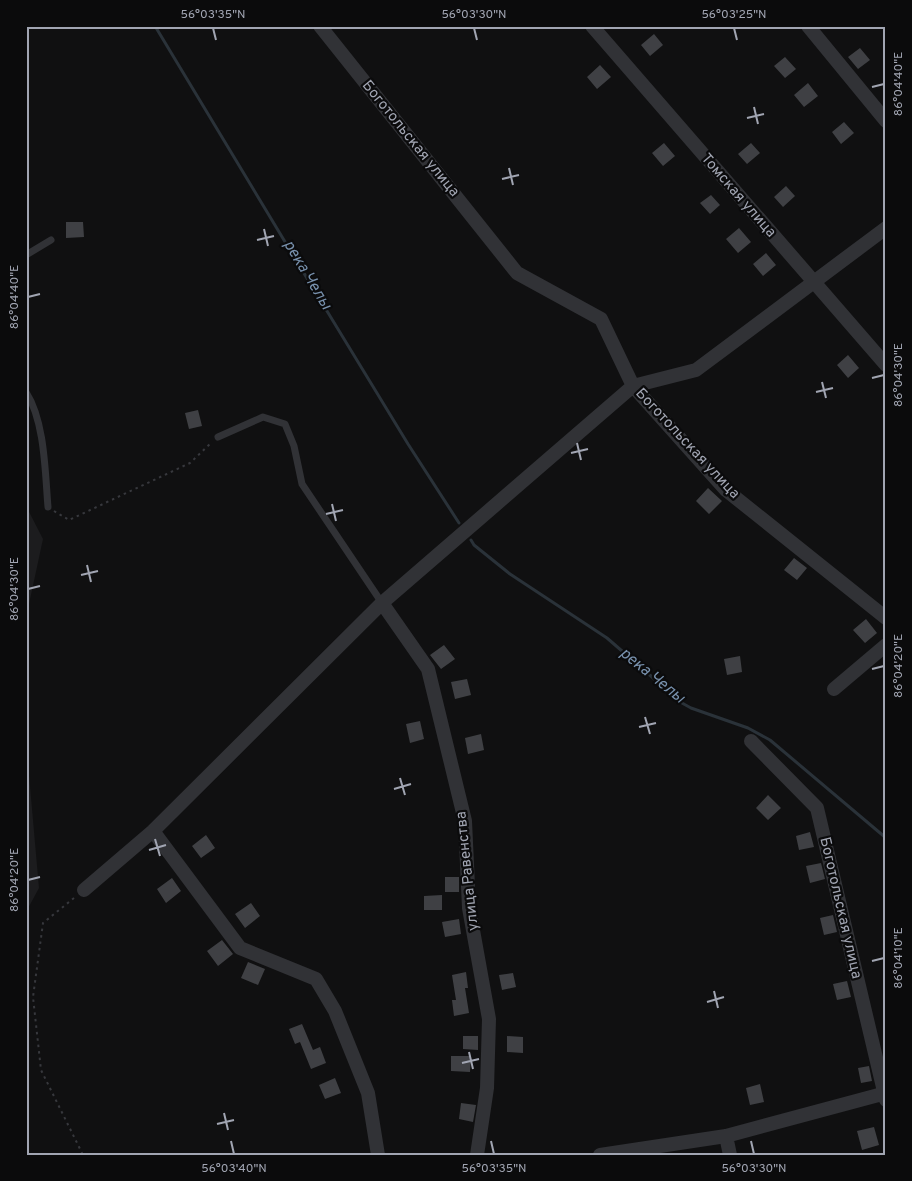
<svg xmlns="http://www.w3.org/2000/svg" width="912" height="1181" viewBox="0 0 912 1181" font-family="Overpass,sans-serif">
	<rect width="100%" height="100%" fill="#101011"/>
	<path fill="#1c1c1e" d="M26,506l17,33 -17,79z
		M26,741l13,147 -13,24z"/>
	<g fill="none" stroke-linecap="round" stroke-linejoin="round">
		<path stroke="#2a3239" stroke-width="3" d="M155,26l147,244 106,174 51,79
			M471,540l3,5 36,29 97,64 75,65 9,5 57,20 22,12 116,98"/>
	</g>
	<path fill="#3f4044" d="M654,34l9,11 -13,11 -9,-11z
		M860,48l10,12 -12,9 -10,-12z
		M785,57l11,12 -11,9 -11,-12z
		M600,65l11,12 -14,12 -10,-12z
		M808,83l10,13 -14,11 -10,-12z
		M844,122l10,11 -13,11 -9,-12z
		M664,143l11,13 -12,10 -11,-13z
		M751,143l9,10 -13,11 -9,-10z
		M786,186l9,10 -12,11 -9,-10z
		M711,195l9,10 -10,9 -10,-11z
		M66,222h17l1,15 -18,1z
		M739,228l12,14 -13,11 -12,-14z
		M766,253l10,12 -13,11 -10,-12z
		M848,355l11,13 -11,10 -11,-13z
		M198,410l4,16 -13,3 -4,-16z
		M708,488l14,13 -13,13 -13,-13z
		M794,558l13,10 -10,12 -13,-10z
		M866,619l11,14 -12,10 -12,-13z
		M444,645l11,14 -14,10 -11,-14z
		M740,656l2,16 -15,3 -3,-16z
		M467,679l4,16 -16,4 -4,-17z
		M420,721l4,18 -14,4 -4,-19z
		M481,734l3,16 -16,4 -3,-16z
		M768,795l13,13 -13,12 -12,-12z
		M810,832l4,15 -15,3 -3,-14z
		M206,835l9,13 -14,10 -9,-12z
		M821,863l4,16 -15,4 -4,-17z
		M445,877h14v15h-14z
		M172,878l9,13 -15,12 -9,-14z
		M442,895v15h-18v-14z
		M251,903l9,13 -15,12 -10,-14z
		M833,915l4,17 -13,3 -4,-17z
		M459,919l2,15 -16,3 -3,-15z
		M222,940l11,14 -15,12 -11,-15z
		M248,962l17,7 -7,16 -17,-7z
		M466,972l2,16h-3l4,25 -15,3 -2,-16h4l-4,-25z
		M513,973l3,14 -14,3 -3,-15z
		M847,981l4,16 -14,3 -4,-16z
		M302,1024l11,26 7,-3 6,16 -15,6 -11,-27 -5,2 -6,-15z
		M463,1036h15v14l-15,-1z
		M507,1036l16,1v16l-16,-1z
		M451,1056h20l-1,16 -19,-1z
		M869,1066l3,15 -11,2 -3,-15z
		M335,1078l6,15 -16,6 -6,-14z
		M760,1084l4,18 -14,3 -4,-17z
		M461,1103l15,2 -3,17 -14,-3z
		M874,1127l5,18 -17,5 -5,-19z"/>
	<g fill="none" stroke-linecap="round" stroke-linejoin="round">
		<path stroke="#37383d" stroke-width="2" stroke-dasharray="2.5 4" stroke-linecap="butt" d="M54,511l15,9 121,-57 21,-20
			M74,898l-31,25 -10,74 8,73 42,85"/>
		<path stroke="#313236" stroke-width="7" d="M26,255l25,-15
			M26,392c19,30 19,80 22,115
			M218,437l45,-20 22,7 9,22 8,38 80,119"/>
		<path stroke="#313236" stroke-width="14" d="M320,26l197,247 84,46 32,67 93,104 160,128
			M592,26l294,339
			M808,26l78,95
			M382,603l46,66 37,152 4,87 20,111 -2,69 -10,67
			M834,689l52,-44
			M751,741l66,67 69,292
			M153,831l87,117 76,31 19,32 33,82 10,62
			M84,890l69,-59 229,-228 251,-217 63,-16 190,-142
			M726,1136l4,19
			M600,1155l126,-19 160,-43"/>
	</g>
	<path fill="none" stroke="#a1a5b2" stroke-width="2" d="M213,28l3,12M474,28l3,12M734,28l3,12M872,87l12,-3M754,107l4,17M747,118l17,-4M509,168l4,17M502,179l17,-4M264,229l4,17M257,240l17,-4M28,297l12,-3M872,378l12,-3M822,382l4,16M816,392l17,-4M577,443l4,17M571,453l17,-4M332,504l4,17M326,514l17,-4M87,565l4,17M81,575l17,-4M28,589l12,-3M872,669l12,-3M645,717l5,17M639,727l17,-4M400,778l5,17M394,789l17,-5M155,839l5,17M149,850l17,-5M28,880l12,-3M872,961l12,-3M714,991l4,17M707,1002l17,-5M469,1052l4,17M462,1063l17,-4M224,1113l4,17M217,1124l17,-4M231,1141l3,13M491,1141l3,13M751,1141l3,13"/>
	<g text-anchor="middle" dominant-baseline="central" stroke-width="4.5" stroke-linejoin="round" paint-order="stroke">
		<g font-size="15" fill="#a1a5b2" stroke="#0b0b0c">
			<text transform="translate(410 139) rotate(51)">Боготольская улица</text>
			<text transform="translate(738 196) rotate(49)">Томская улица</text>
			<text transform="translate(687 444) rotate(47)">Боготольская улица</text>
			<text transform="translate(468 871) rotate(-96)">улица Равенства</text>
			<text transform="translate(840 908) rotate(77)">Боготольская улица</text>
		</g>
		<g font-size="16" font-style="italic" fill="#7891ad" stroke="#0b0b0c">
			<text transform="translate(307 275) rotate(59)">река Челы</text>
			<text transform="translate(652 676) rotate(39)">река Челы</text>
		</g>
	</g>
	<rect width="912" height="1181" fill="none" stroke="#0b0b0c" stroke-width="55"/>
	<rect x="28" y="28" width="856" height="1126" fill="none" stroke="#a1a5b2" stroke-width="2"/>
	<g font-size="12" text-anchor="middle" fill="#a1a5b2">
		<text x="213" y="18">56°03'35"N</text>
		<text x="474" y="18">56°03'30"N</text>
		<text x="734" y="18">56°03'25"N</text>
		<text transform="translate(898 84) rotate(-90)" y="4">86°04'40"E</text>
		<text transform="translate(14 297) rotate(-90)" y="4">86°04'40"E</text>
		<text transform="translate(898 375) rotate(-90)" y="4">86°04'30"E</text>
		<text transform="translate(14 589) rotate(-90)" y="4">86°04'30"E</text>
		<text transform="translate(898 666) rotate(-90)" y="4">86°04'20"E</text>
		<text transform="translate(14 880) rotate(-90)" y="4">86°04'20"E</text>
		<text transform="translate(898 958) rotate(-90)" y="4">86°04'10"E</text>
		<text x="234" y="1172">56°03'40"N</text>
		<text x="494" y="1172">56°03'35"N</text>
		<text x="754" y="1172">56°03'30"N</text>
	</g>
</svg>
